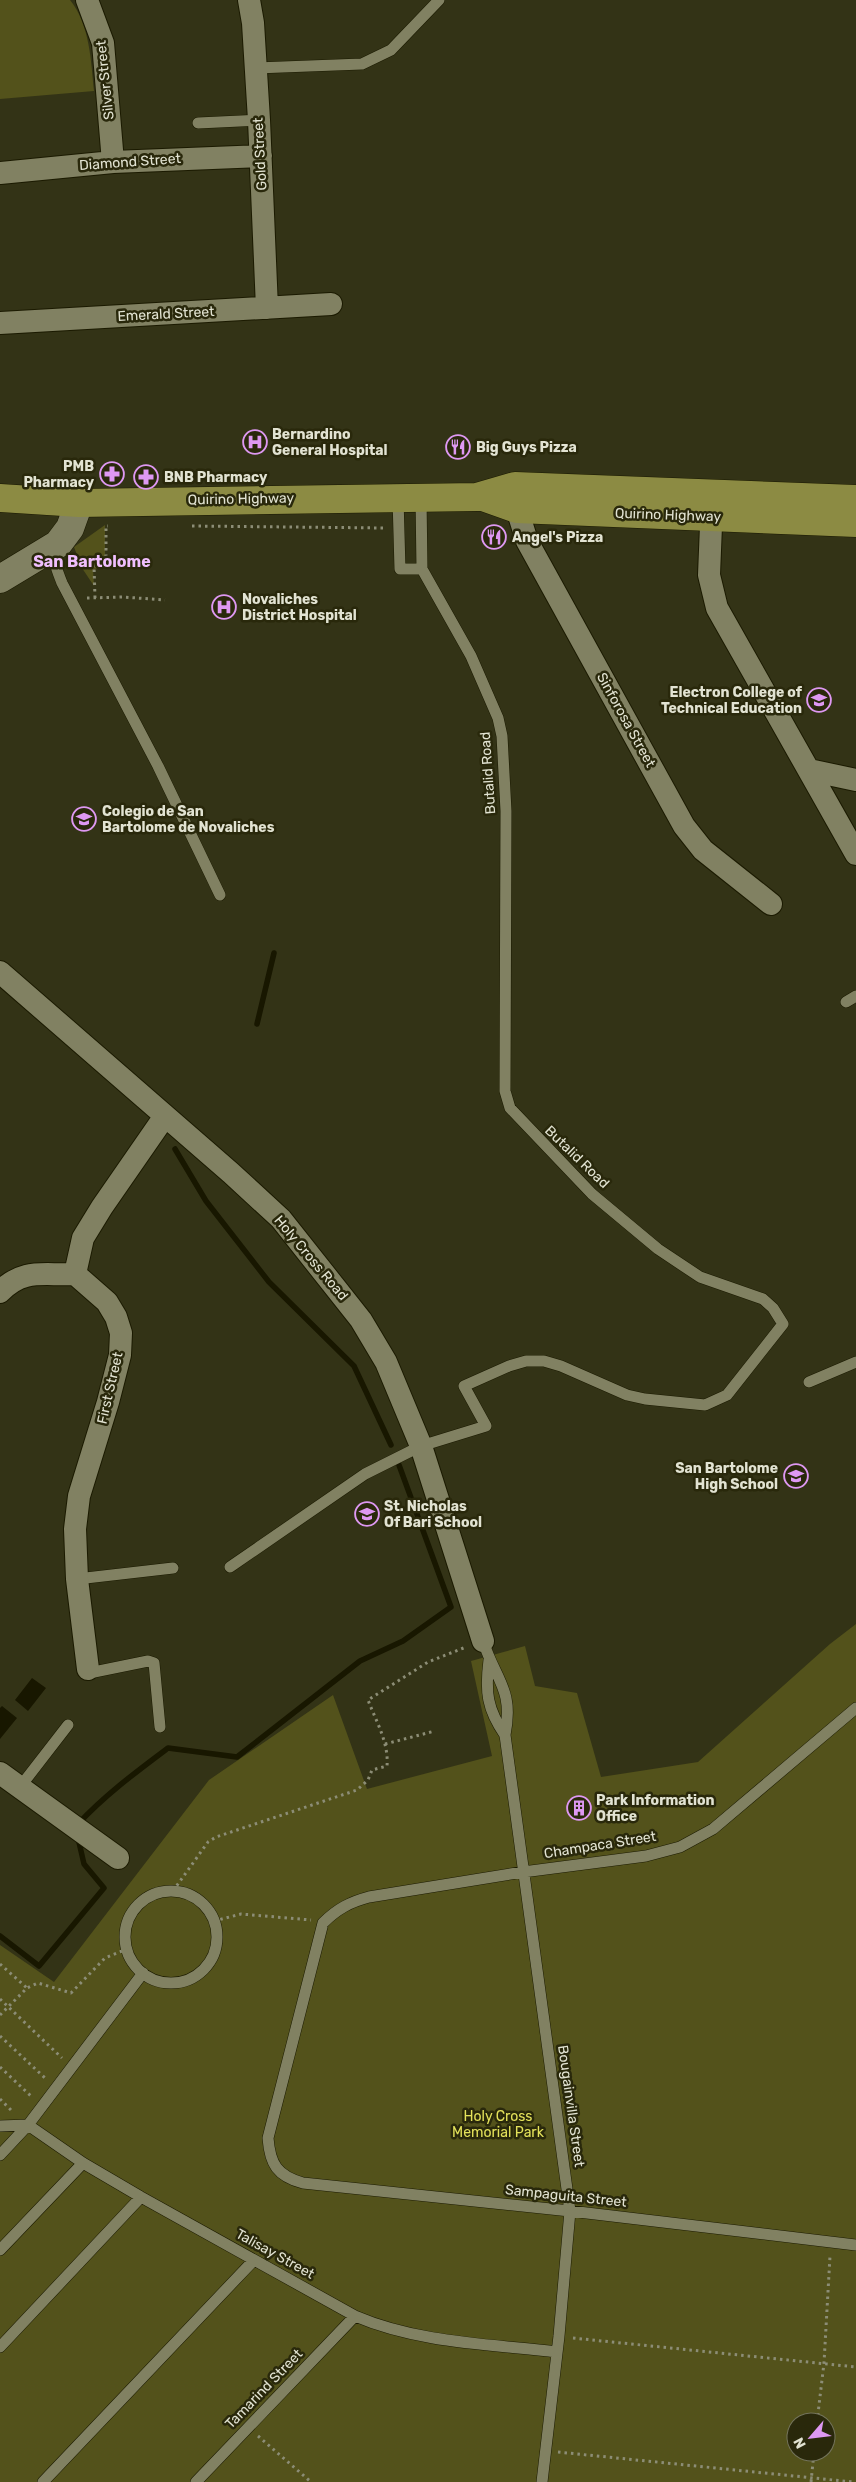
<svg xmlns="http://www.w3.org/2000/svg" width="856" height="2482" viewBox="0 0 856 2482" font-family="Rubik,sans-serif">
	<rect width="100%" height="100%" fill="#333316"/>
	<path fill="#53521b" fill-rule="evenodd" d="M0,0h70c20,25 21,61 24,91l-94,8z
		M105,525v43l-12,1 1,17 -12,-18 -8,-21z
		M856,1624v858h-856v-537l54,37 155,-202 124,-85 34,94 125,-33 -21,-95 54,-15 10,40 42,7 24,84 97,-15 132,-118zM796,2422h30v30h-30z"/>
	<path fill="#181700" d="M32,1678l14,10 -18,23 -13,-11z
		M2,1706l15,12 -17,21v-31z"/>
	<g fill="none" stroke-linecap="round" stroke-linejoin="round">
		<path stroke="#181700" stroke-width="5.5" d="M257,1024l17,-71
			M175,1149l31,52 63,81 85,84 37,79
			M78,1824c27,-29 58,-52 90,-76l69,9 123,-96 43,-20 48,-34 -52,-142
			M0,1936l39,30 65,-78 -20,-24 -6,-26"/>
		<g stroke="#1b1a00" stroke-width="12">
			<path id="service" d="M256,68l106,-4 29,-14 48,-50
				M198,123l61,-3
				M398,498l2,71h22
				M56,549c-4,12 2,23 6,34l96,183 62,129
				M846,1002l10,-6
				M809,1382l47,-20
				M230,1567l135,-93 56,-28 65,-20 -22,-40 45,-20 17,-5h18l17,5 66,29 18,4 60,6 22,-10 56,-71 -10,-16 -10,-9 -63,-22 -42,-28 -66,-55 -82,-86 -5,-17 1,-280 -4,-75 -4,-18 -27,-62 -49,-87 -1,-71
				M77,1579l96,-11
				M483,1641c13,40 31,48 22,94l65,476 -11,125 -17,146
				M489,1660c-4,32 -2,49 16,75
				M88,1669l6,3 54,-11 6,2 6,64
				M856,1708l-143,121 -33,18 -34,9 -123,16 -154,25c-19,5 -32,12 -46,26l-55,215c2,26 9,38 35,45l267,28 286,34
				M20,1787l48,-62
				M125 1937a46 46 0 1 1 92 0a46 46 0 1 1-92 0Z
				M0,2126l28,-1 55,38 58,34 214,119c63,27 134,28 202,36
				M0,2155l28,-30 115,-152
				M0,2250l83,-87
				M0,2347l141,-150
				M43,2482l211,-222
				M196,2482l159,-166"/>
		</g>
		<g stroke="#1b1a00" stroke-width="24">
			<path id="minor" d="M87,0l16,43 10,119
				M249,0l4,23 6,97 8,188
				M0,173l113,-11 148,-6
				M0,323l331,-19
				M712,501l-3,74 8,33 139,246
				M517,509l10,32 157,285 19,24 68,54
				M809,770l47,10
				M0,972l231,201 50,46 80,101 25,42 35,84 62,195
				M75,1274l32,28 9,15 5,16 -1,22 -12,47 -29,94 -4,33 2,50 11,90
				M75,1274l8,-36 19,-31 63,-91
				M0,1292c24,-25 45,-16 75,-18
				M0,1773l118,85"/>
		</g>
		<g stroke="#1b1a00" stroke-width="29">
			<path id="tertiary" d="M0,579l58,-35 12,-16 9,-25"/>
		</g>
		<g stroke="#1b1a00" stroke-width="29">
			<path id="primary" d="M483,497l34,12 339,14
				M0,498l79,5 398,-6 38,-11 341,13"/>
		</g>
		<path stroke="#8c8d76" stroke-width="3" stroke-dasharray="2.5 4" stroke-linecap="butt" d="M192,526l194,2
			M71,566h23
			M87,598l36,-1 42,3
			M95,598l-1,-32 12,-1v-39h2
			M385,1744l50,-13
			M173,1891l35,-49 8,-5 141,-47 11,-10 4,-10 15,-4c2,-23 -11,-45 -19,-66l60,-38 38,-15
			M214,1921l27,-7 70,6
			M0,1964l27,24
			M0,1999l62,59
			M0,2015l27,-27 11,-5 33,10 34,-35 22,-9
			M0,2036l45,42
			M0,2067l33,31
			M0,2099l12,12
			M573,2338l283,29
			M817,2422l7,-59 6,-107
			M258,2436l53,46
			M558,2452l295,30
			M811,2482l3,-30"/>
		<use href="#service" stroke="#818162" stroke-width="11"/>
		<use href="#minor" stroke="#818162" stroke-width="22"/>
		<use href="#tertiary" stroke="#818162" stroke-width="28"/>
		<use href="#primary" stroke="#8c8b43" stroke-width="28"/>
	</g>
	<defs>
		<g id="hospital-ring" transform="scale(1.25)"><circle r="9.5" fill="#29280b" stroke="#de98f2" stroke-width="1.5"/><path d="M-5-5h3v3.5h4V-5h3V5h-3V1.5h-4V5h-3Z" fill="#de98f2"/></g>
		<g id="restaurant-ring" transform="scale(1.25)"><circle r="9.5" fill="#29280b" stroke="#de98f2" stroke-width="1.5"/><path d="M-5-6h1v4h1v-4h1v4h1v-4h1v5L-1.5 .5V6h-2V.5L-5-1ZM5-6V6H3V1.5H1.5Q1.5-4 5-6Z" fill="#de98f2"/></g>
		<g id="pharmacy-ring" transform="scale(1.25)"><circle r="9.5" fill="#29280b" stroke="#de98f2" stroke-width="1.5"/><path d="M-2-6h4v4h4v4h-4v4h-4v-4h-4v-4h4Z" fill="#de98f2"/></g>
		<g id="university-ring" transform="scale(1.25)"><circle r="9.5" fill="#29280b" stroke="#de98f2" stroke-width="1.5"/><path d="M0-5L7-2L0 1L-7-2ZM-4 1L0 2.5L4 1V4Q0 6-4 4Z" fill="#de98f2"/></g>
		<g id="school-ring" transform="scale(1.25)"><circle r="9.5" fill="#29280b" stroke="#de98f2" stroke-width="1.5"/><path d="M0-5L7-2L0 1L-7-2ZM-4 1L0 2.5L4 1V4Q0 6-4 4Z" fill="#de98f2"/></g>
		<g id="building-ring" transform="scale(1.25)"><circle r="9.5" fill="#29280b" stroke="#de98f2" stroke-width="1.5"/><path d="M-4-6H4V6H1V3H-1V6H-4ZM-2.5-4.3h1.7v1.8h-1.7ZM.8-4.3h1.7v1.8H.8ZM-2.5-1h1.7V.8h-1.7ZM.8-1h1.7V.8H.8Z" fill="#de98f2"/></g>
	</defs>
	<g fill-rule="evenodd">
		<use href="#hospital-ring" x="255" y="442"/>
		<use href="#restaurant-ring" x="458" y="447"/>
		<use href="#pharmacy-ring" x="112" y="474"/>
		<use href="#pharmacy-ring" x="146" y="477"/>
		<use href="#restaurant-ring" x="494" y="537"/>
		<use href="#hospital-ring" x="224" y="607"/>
		<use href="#university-ring" x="819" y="700"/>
		<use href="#school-ring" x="84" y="819"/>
		<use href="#school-ring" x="796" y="1476"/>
		<use href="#school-ring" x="367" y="1514"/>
		<use href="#building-ring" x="579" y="1808"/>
	</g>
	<g text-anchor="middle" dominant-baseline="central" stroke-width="5" stroke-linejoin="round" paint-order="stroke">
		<g font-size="14" fill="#e2e3d2" stroke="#29280b">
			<text transform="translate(105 80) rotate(-96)">Silver Street</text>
			<text transform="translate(260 154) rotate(-93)">Gold Street</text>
			<text transform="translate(130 162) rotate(-4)">Diamond Street</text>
			<text transform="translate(166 314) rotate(-3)">Emerald Street</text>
			<text transform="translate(241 499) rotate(-1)">Quirino Highway</text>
			<text transform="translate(668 515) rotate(2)">Quirino Highway</text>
			<text transform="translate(626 720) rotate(61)">Sinforosa Street</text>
			<text transform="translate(488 773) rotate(-94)">Butalid Road</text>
			<text transform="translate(577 1157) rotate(44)">Butalid Road</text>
			<text transform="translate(311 1258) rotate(50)">Holy Cross Road</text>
			<text transform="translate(110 1388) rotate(-77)">First Street</text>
			<text transform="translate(600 1845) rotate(-9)">Champaca Street</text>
			<text transform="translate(571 2106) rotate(82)">Bougainvilla Street</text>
			<text transform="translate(566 2196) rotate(6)">Sampaguita Street</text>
			<text transform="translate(275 2254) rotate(29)">Talisay Street</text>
			<text transform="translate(264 2389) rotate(-46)">Tamarind Street</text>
		</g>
		<g font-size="14" font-weight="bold" fill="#e2e3d2" stroke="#29280b" text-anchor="start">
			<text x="272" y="434">Bernardino<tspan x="272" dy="16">General Hospital</tspan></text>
			<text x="476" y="447">Big Guys Pizza</text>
			<text x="94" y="466" text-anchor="end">PMB<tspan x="94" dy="16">Pharmacy</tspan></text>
			<text x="164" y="477">BNB Pharmacy</text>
			<text x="512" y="537">Angel's Pizza</text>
			<text x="242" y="599">Novaliches<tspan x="242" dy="16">District Hospital</tspan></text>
			<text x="802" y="692" text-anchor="end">Electron College of<tspan x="802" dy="16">Technical Education</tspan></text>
			<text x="102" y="811">Colegio de San<tspan x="102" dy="16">Bartolome de Novaliches</tspan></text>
			<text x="778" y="1468" text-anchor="end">San Bartolome<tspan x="778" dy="16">High School</tspan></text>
			<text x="384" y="1506">St. Nicholas<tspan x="384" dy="16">Of Bari School</tspan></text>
			<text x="596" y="1800">Park Information<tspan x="596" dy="16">Office</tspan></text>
		</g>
		<g font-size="14" fill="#e3e15a" stroke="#29280b">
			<text x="498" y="2116">Holy Cross<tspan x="498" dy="16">Memorial Park</tspan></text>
		</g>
		<g font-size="16" font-weight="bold" fill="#f0bffe" stroke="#29280b">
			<text x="92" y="561">San Bartolome</text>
		</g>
	</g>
	<g transform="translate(811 2437) rotate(242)"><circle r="24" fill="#29280b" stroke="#73735b"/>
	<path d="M0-4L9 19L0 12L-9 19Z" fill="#de98f2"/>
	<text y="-8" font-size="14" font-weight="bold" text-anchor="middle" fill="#e2e3d2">N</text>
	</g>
</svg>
